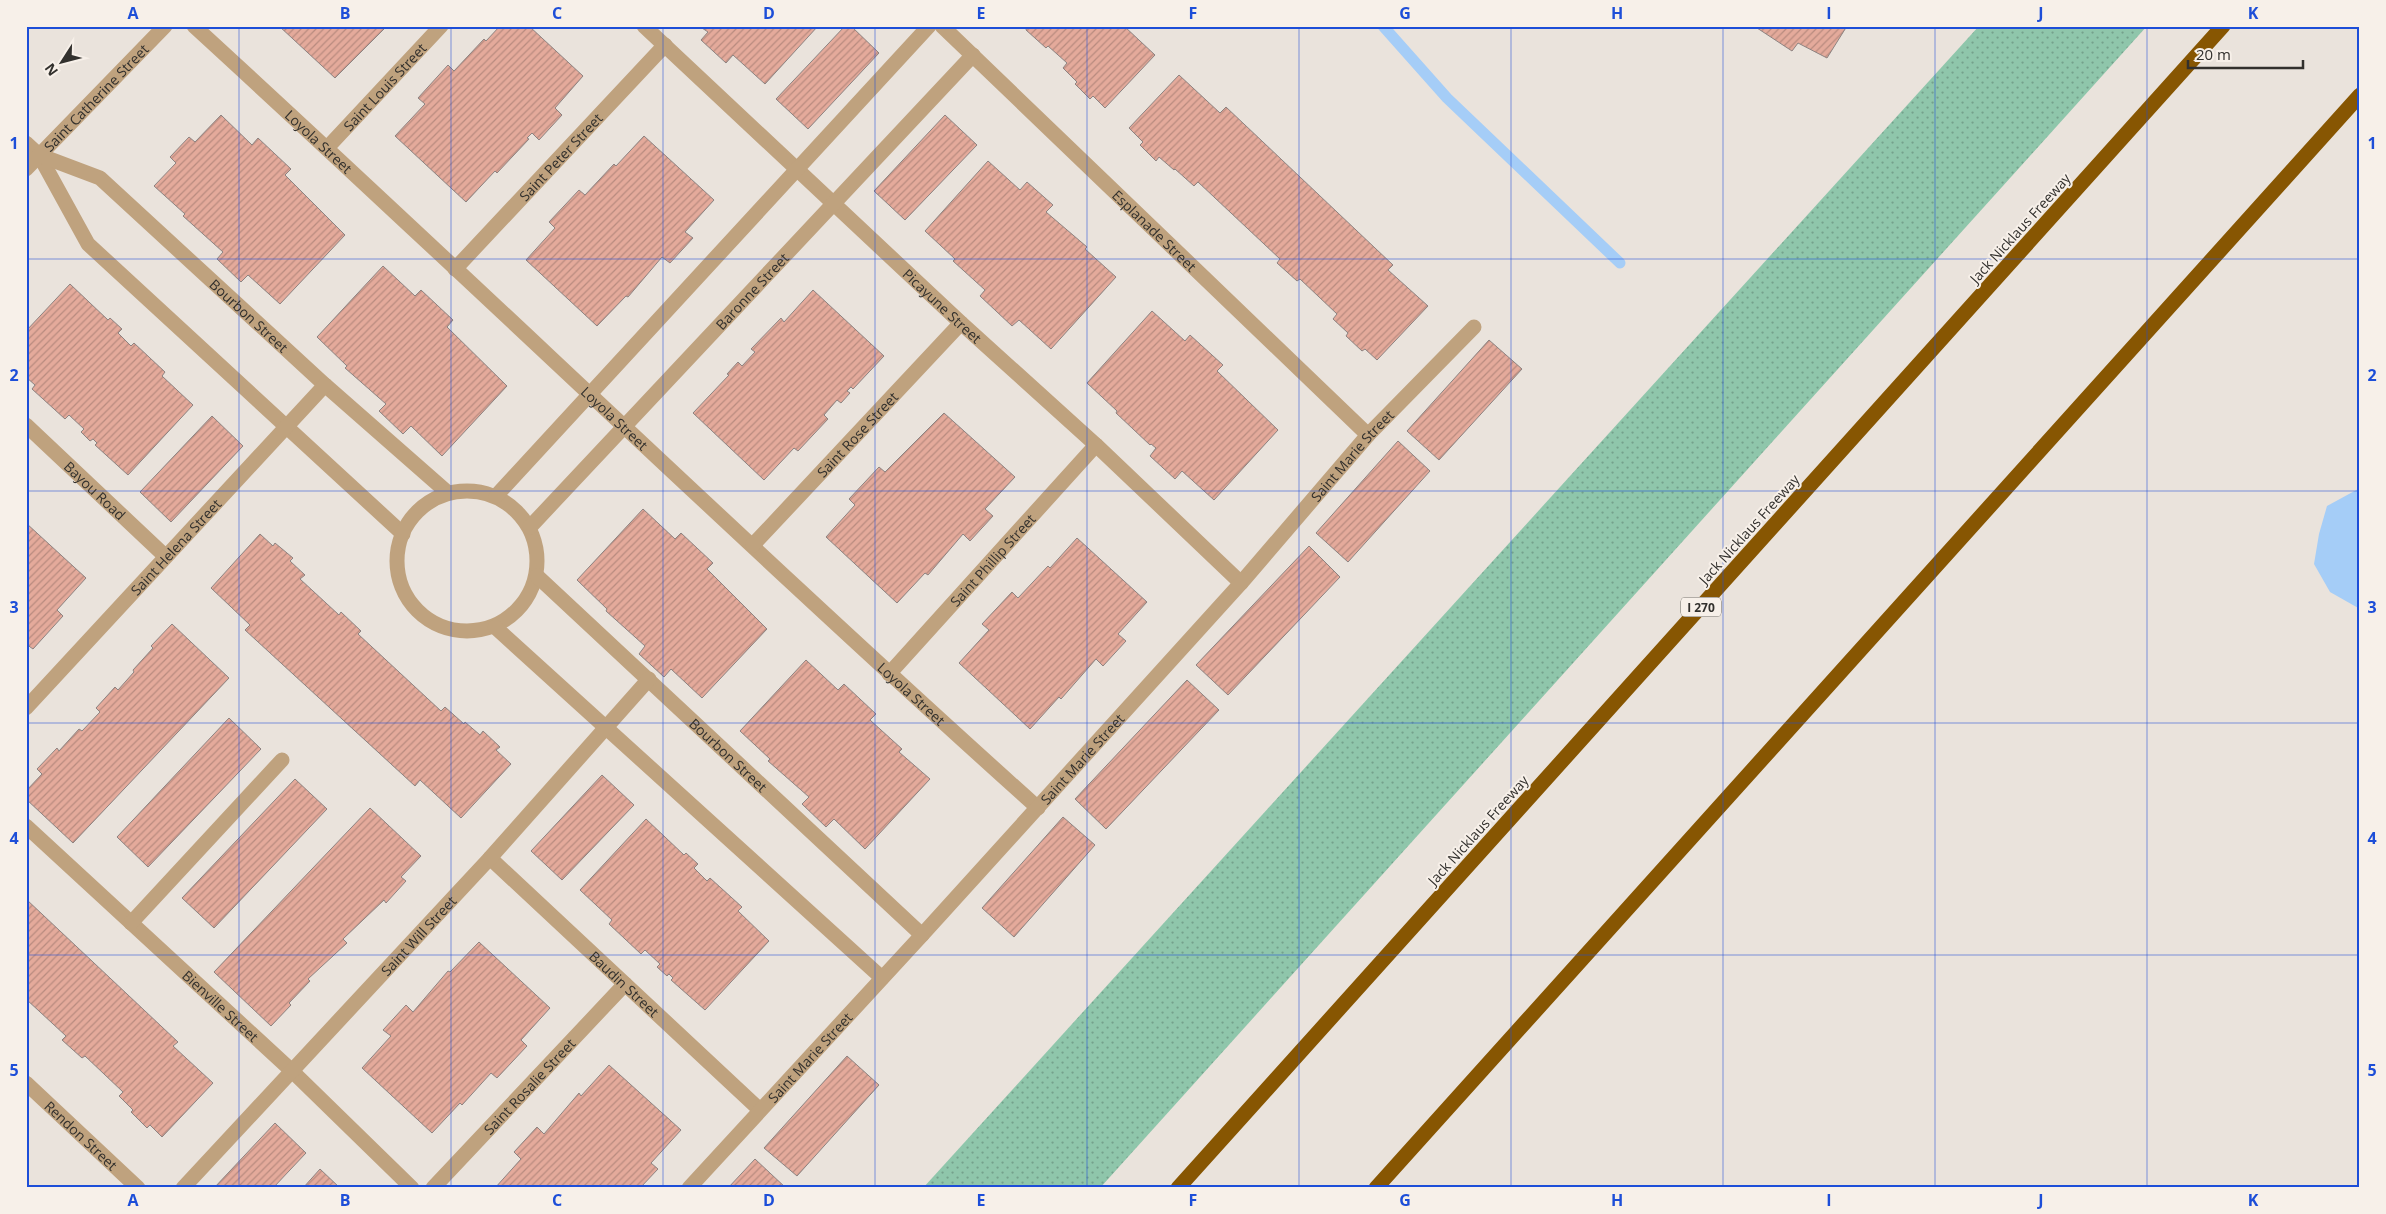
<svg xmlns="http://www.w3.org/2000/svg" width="2386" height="1214" viewBox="0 0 2386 1214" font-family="'Open Sans',sans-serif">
	<defs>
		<pattern id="grass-dots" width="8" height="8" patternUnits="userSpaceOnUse" patternTransform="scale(1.25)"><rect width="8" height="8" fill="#8fc6ab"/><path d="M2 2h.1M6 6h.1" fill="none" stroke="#75a18c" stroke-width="1.8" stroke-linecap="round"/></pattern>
		<pattern id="building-hatch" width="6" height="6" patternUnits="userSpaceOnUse" patternTransform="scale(1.25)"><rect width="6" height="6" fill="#e4aa9b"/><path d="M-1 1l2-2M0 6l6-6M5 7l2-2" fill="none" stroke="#b98b7f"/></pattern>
	</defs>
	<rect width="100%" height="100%" fill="#eae3dc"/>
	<path fill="url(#grass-dots)" d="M1979,26h168l-1047,1162h-177z"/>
	<path fill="#a5cdf7" d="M2360,488v121l-30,-17 -16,-28 5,-30 8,-28z"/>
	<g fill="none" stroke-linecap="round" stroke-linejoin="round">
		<path stroke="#a5cdf7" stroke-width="11" d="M1383,26l64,72 173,165"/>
	</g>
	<path fill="url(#building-hatch)" stroke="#8d8381" d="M279,26h108l-52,52z
		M500,26h29l54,50 -28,32 7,7 -23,25 -7,-7 -5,5 2,1 -32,34 -2,-2 -29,31 -71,-66 30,-32 -7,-6 30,-33 6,6 30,-32 2,2z
		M699,26h119l-53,58 -32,-29 -7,8 -25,-23 7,-8z
		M845,26h6l28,27 -71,76 -32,-30z
		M1027,26h97l31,29 -50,53 -12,-12 -3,3 -15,-15 2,-2 -14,-14 4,-5 -19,-17 -2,2 -20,-18z
		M1754,26h93l-20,32 -29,-15 -6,8z
		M1179,75l41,38 6,-6 167,158 -5,5 40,36 -51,54 -12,-11 -3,2 -16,-15 2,-3 -15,-14 4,-5 -37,-35 -3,2 -20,-18 3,-4 -82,-77 -4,4 -19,-17 -1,1 -15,-13 -3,4 -16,-16 3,-3 -14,-14z
		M221,115l31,30 6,-7 33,31 -6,6 60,60 -65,69 -32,-29 -7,7 -24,-23 6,-7 -40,-36 2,-2 -31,-28 22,-23 -6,-6 19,-20 6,5z
		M945,115l32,30 -72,75 -31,-29z
		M644,136l70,64 -29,32 8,6 -23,25 -8,-6 -34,40 -2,-1 -29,30 -71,-66 29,-32 -6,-6 30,-32 6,5 29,-31 2,2z
		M988,161l32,29 7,-8 26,23 -7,7 41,35 -2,2 31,28 -65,72 -32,-29 -7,6 -32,-30 5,-6 -32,-29 2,-2 -30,-28z
		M383,266l32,30 6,-6 32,30 -6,7 60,59 -65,70 -31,-30 -8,8 -24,-23 7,-7 -41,-36 2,-2 -30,-29z
		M70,284l38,36 2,-2 12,11 -4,4 13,13 3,-3 31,29 -3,4 31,29 -65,70 -33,-30 2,-2 -4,-4 -3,2 -9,-9 3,-3 -15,-14 -4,4 -33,-30 3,-4 -9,-8v-46z
		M813,290l71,66 -31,33 -2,-2 -4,4 3,2 -9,10 -4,-3 -13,15 4,4 -30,32 -4,-3 -30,32 -71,-67 36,-38 -2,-1 11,-12 4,4 13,-14 -4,-3 30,-31 3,4z
		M1152,311l33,30 5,-6 33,30 -6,6 61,59 -64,70 -32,-29 -7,8 -25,-23 6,-8 -5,-4 -1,1 -34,-32 1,-2 -30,-28z
		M1489,340l33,29 -83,91 -32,-29z
		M944,413l71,64 -30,32 8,7 -23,25 -7,-7 -35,41 -3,-2 -28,30 -71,-66 29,-32 -6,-6 30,-32 6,5z
		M212,416l31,30 -72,76 -31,-30z
		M1398,441l32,30 -82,91 -32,-29z
		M643,509l32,30 6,-6 32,30 -6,6 60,60 -65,69 -31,-29 -7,8 -25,-23 6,-8 -39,-35 1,-2 -30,-29z
		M26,523l60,55 -29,32 6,6 -30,33 -7,-5z
		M260,534l13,12 2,-3 18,15 -3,3 15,14 -5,4 39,36 2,-3 20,19 -3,3 83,77 4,-4 19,17 1,-2 15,13 3,-4 17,16 -4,3 15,14 -50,54 -41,-38 -5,6 -170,-156 5,-5 -39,-37z
		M1077,538l70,64 -29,32 8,7 -23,25 -7,-7 -35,40 -2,-2 -29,32 -71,-66 30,-33 -7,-6 30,-32 6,6 30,-32 2,2z
		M1309,546l31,31 -112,118 -32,-30z
		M172,624l57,54 -156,165 -47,-44v-8l16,-17 -5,-5 20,-21 2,3 20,-22 3,2 18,-19 -4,-4 19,-21 3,3 16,-18 -1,-2 20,-22 -2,-2z
		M806,660l32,30 6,-6 32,30 -6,6 32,29 -3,3 31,27 -65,70 -31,-30 -8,8 -24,-23 7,-7 -41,-36 2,-2 -30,-28z
		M1187,680l32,30 -113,119 -31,-30z
		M229,718l32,31 -113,118 -31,-30z
		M602,775l32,30 -72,75 -31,-29z
		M295,779l32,30 -113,119 -32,-30z
		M370,808l51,48 -20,21 5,4 -20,22 -2,-3 -41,39 4,4 -39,36 2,2 -21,22 2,2 -20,21 -57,-54z
		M1063,817l32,28 -81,92 -32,-29z
		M646,819l38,36 2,-2 12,11 -4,4 13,13 3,-3 32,29 -4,4 31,30 -64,69 -34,-30 2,-2 -4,-4 -2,2 -10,-9 3,-3 -15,-14 -4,4 -32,-30 3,-4 -32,-30z
		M26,899l152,143 -5,4 40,37 -51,54 -12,-12 -3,3 -16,-16 2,-2 -14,-14 4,-4 -38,-36 -3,2 -20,-18 4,-4 -40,-37z
		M479,942l71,66 -29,32 6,6 -30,32 -6,-5 -29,32 -2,-2 -28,30 -70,-65 29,-32 -8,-6 23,-25 7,7 35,-41 2,1z
		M847,1056l32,29 -82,91 -33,-28z
		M609,1065l72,65 -30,33 7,6 -18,19h-145l26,-29 -7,-7 23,-25 7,7 35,-41 2,3z
		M275,1123l31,30 -33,35h-59z
		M755,1159l31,29h-58z
		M320,1169l20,19h-37z"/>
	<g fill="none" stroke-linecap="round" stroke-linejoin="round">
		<g stroke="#bfa27e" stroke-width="15">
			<path id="s1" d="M194,26c283,259 559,526 844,782"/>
			<path id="s2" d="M644,26l317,297 135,122 145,138"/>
			<path id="s3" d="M942,26l426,409"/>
			<path d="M26,143l13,12 49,89 315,290"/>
			<path id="s4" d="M327,148l114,-122"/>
			<path id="s5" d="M39,155l61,23 225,207 123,108"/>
			<path id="s6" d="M26,169l139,-143"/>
			<path id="s7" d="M455,269l210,-224"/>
			<path id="s8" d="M26,425l139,131"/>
			<circle cx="467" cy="561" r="70"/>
			<path d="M496,496l433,-470"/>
			<path id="s9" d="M530,527l443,-472"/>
			<path id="s10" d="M753,545l208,-222"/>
			<path id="s11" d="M537,576l385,359"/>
			<path d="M495,627l387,351"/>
			<path id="s12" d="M889,674l207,-229"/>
			<path id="s13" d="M26,708l299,-323"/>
			<path id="s14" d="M26,826l266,245 120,117"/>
			<path id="s15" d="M490,858l270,252"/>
			<path d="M131,923l151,-163"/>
			<path id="s16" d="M26,1083l112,105"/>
			<path id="s17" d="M183,1188l307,-330 159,-179"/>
			<path id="s18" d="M433,1188l192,-204"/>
			<path id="s19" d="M689,1188l233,-253 319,-352 127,-148 106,-108"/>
		</g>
		<path stroke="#875602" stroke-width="15" d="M1178,1188l1045,-1162
			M1376,1188l984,-1093"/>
	</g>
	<path fill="none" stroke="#1d4ed8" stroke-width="1" stroke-opacity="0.55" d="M239,26v1162M451,26v1162M663,26v1162M875,26v1162M1087,26v1162M1299,26v1162M1511,26v1162M1723,26v1162M1935,26v1162M2147,26v1162M26,259h2334M26,491h2334M26,723h2334M26,955h2334"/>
	<g text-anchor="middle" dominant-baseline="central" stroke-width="4" stroke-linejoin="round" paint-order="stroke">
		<rect fill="#f7f0e9" stroke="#6d6a65" stroke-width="1" x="1681" y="597.5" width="40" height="19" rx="4"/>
		<g font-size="12" font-weight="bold" fill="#32302d">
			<text x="1701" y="607">I 270</text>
		</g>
		<g font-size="14" fill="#32302d" stroke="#f7f0e9">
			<text stroke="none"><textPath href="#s4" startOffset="84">Saint Louis Street</textPath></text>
			<text stroke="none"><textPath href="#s6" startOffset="100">Saint Catherine Street</textPath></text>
			<text stroke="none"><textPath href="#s1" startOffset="170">Loyola Street</textPath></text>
			<text stroke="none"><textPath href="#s7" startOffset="154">Saint Peter Street</textPath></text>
			<text transform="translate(2020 228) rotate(-48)">Jack Nicklaus Freeway</text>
			<text stroke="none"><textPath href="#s3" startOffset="295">Esplanade Street</textPath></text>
			<text stroke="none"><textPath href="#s9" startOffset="324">Baronne Street</textPath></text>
			<text stroke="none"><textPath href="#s2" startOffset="409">Picayune Street</textPath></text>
			<text stroke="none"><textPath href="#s5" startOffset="268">Bourbon Street</textPath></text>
			<text stroke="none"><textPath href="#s1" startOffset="575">Loyola Street</textPath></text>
			<text stroke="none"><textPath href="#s10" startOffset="152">Saint Rose Street</textPath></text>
			<text stroke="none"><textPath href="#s19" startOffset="988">Saint Marie Street</textPath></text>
			<text stroke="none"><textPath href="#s8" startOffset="95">Bayou Road</textPath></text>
			<text transform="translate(1749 529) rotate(-48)">Jack Nicklaus Freeway</text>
			<text stroke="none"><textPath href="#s13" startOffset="220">Saint Helena Street</textPath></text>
			<text stroke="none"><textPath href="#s12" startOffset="154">Saint Phillip Street</textPath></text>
			<text stroke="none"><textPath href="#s1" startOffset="980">Loyola Street</textPath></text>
			<text stroke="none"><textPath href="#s11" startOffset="262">Bourbon Street</textPath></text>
			<text stroke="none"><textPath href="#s19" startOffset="582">Saint Marie Street</textPath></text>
			<text transform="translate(1478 830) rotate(-48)">Jack Nicklaus Freeway</text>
			<text stroke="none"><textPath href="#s17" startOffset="345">Saint Will Street</textPath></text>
			<text stroke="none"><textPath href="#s15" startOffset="184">Baudin Street</textPath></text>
			<text stroke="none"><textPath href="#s14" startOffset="265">Bienville Street</textPath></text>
			<text stroke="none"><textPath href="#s19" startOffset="178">Saint Marie Street</textPath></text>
			<text stroke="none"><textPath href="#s18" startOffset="140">Saint Rosalie Street</textPath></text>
			<text stroke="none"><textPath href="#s16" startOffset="76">Rendon Street</textPath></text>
		</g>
	</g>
	<rect width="2386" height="1214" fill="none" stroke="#f7f0e9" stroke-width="55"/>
	<g transform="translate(62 62) rotate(234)" stroke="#f7f0e9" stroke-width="4" paint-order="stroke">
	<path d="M0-4L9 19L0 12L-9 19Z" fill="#32302d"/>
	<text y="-8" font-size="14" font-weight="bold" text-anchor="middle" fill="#32302d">N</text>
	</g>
	<path d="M2188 60v8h115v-8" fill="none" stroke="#32302d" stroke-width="2.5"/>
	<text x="2196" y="60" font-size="15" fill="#32302d" stroke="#f7f0e9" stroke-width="4" paint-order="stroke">20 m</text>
	<rect x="28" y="28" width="2330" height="1158" fill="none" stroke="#1d4ed8" stroke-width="2"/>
	<g font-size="16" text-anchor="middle" font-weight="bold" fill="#1d4ed8">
		<text x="133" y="19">A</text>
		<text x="345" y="19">B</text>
		<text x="557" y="19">C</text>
		<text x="769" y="19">D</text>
		<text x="981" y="19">E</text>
		<text x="1193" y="19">F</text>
		<text x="1405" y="19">G</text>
		<text x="1617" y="19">H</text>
		<text x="1829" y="19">I</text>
		<text x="2041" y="19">J</text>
		<text x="2253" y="19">K</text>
		<text x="14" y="149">1</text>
		<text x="2372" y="149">1</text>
		<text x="14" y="381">2</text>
		<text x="2372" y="381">2</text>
		<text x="14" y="613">3</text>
		<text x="2372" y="613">3</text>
		<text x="14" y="844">4</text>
		<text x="2372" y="844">4</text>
		<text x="14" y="1076">5</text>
		<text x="2372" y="1076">5</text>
		<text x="133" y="1206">A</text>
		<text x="345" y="1206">B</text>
		<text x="557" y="1206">C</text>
		<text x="769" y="1206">D</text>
		<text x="981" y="1206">E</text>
		<text x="1193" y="1206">F</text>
		<text x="1405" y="1206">G</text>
		<text x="1617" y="1206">H</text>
		<text x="1829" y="1206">I</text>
		<text x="2041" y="1206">J</text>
		<text x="2253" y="1206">K</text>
	</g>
</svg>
